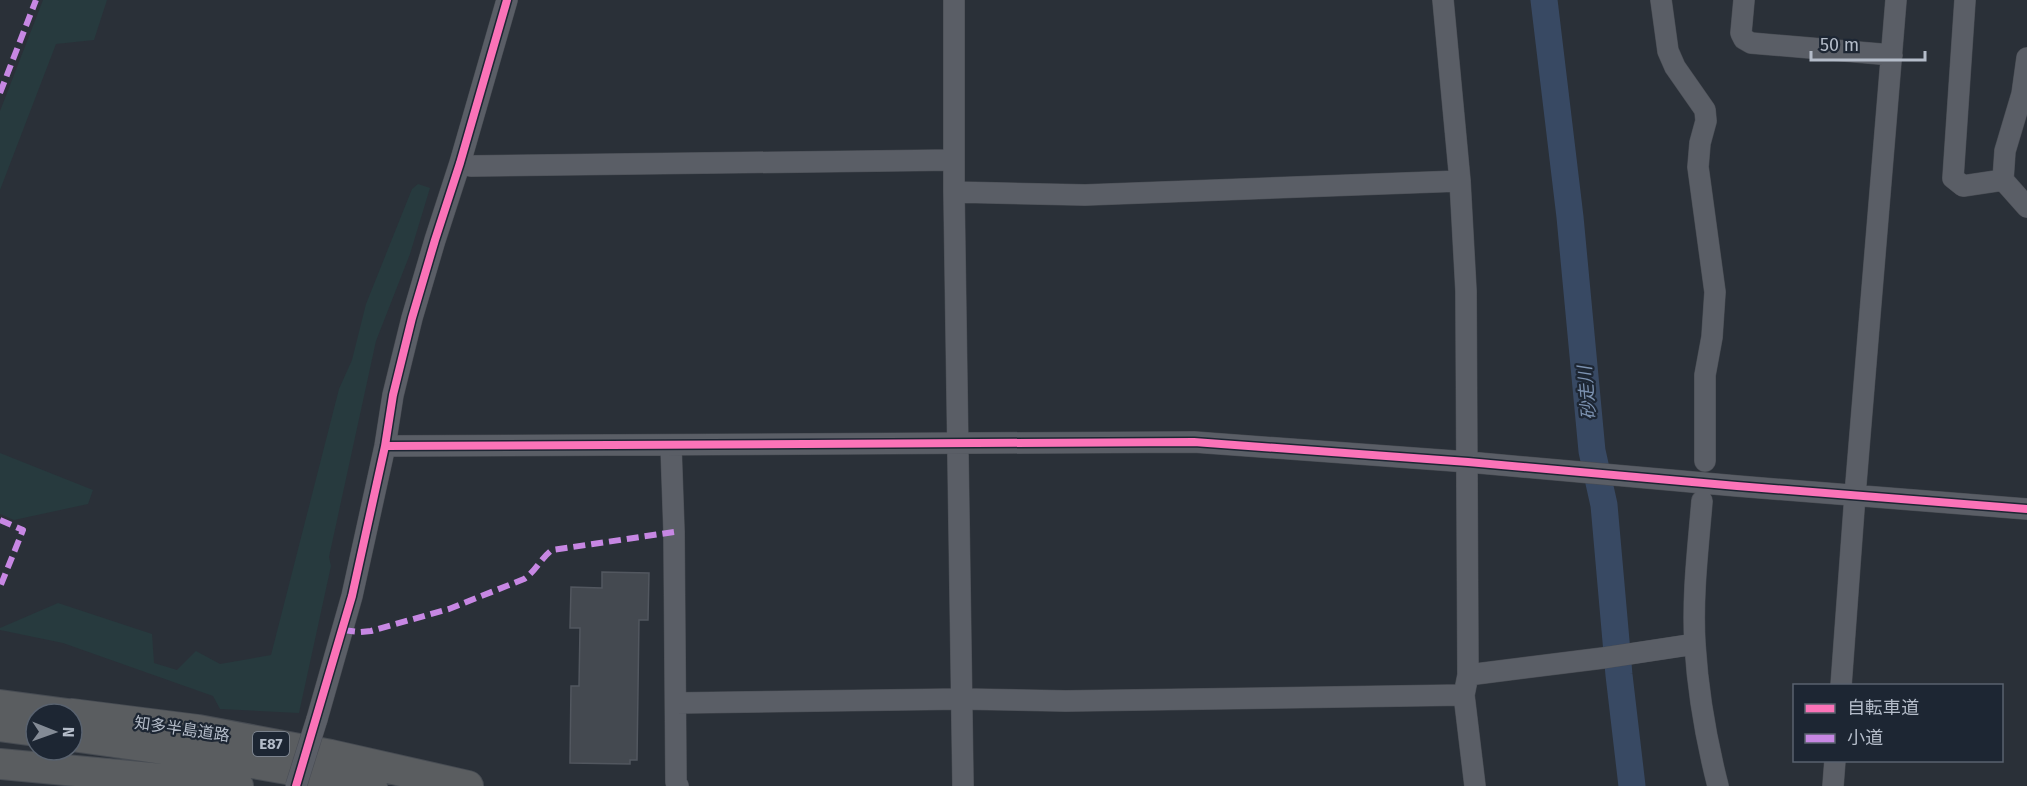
<svg xmlns="http://www.w3.org/2000/svg" width="2027" height="786" viewBox="0 0 2027 786" font-family="'Fira Sans','Noto Sans JP',sans-serif">
	<rect width="100%" height="100%" fill="#2a3038"/>
	<path fill="#273a3e" d="M43,0h64l-13,40 -38,4 -56,146v-79z
		M418,184l12,4 -20,66 -34,87 -47,216 2,9 -32,147 -79,-4 -7,-13 -150,-53 -63,-13v-2l58,-25 94,31 2,29 23,7 19,-19 24,13 51,-9 68,-266 13,-29 14,-56 46,-115z
		M0,453l93,37 -5,14 -74,16 -14,-6z"/>
	<g fill="none" stroke-linecap="round" stroke-linejoin="round">
		<path stroke="#384963" stroke-width="27" d="M1544,0l26,217 22,234 12,54 15,170 13,111"/>
	</g>
	<path fill="#444950" stroke="#52575f" stroke-width="1.5" d="M602,572l47,1 -1,47h-9l-2,140h-7v4l-60,-1 1,-77h8l1,-58h-10l1,-41 31,1z"/>
	<g fill="none" stroke-linecap="round" stroke-linejoin="round">
		<g stroke="#484c53" stroke-width="22">
			<path id="minor" d="M954,0v192l9,594
				M1443,0l17,181 6,110 2,384 -4,20 11,91
				M1661,0l7,51 7,16 30,43 1,11 -6,22 -2,24 17,125 -3,45 -7,38v86
				M1744,0l-3,33 3,6 7,4 141,12
				M1965,0l-12,178 10,8 40,-6
				M2027,58l-5,36 -17,57 -2,29 24,27
				M460,163l11,3 483,-6
				M954,192l131,3 375,-14
				M385,446l809,-4 274,20 269,24 290,23
				M671,446l3,86 2,250 2,4
				M1702,501c-4,48 -10,96 -7,144 3,48 11,94 23,141
				M1468,675l135,-17 92,-14
				M1841,686l14,-191 41,-495
				M676,703l286,-4 104,2 398,-6
				M317,719l35,-123 33,-150 8,-51 19,-77 23,-78 25,-77 47,-163
				M1833,786l2,-26"/>
		</g>
		<g stroke="#474c53" stroke-width="32">
			<path id="highway" d="M0,705l68,9
				M72,714l126,16 133,25 137,31
				M0,726l36,5
				M72,736c100,14 201,28 300,50
				M0,764l238,22"/>
		</g>
		<use href="#minor" stroke="#5a5e66" stroke-width="21"/>
		<use href="#highway" stroke="#5a5d60" stroke-width="30"/>
		<g stroke="#484c53" stroke-width="22" stroke-linecap="butt">
			<path id="minor-bridge" d="M296,786l21,-67"/>
		</g>
		<use href="#minor-bridge" stroke="#5a5e66" stroke-width="21"/>
		<path stroke="#c787e3" stroke-width="6" stroke-dasharray="12 6" stroke-linecap="butt" d="M0,93l36,-93
			M0,520l23,10 -23,57
			M343,630l17,2 11,-1 78,-22 75,-30c12,-8 17,-21 28,-29l122,-18"/>
		<g stroke="#1d2633" stroke-width="11">
			<path id="cycleway" d="M385,446l809,-4 274,20 269,24 290,23
				M296,786l56,-190 33,-150 8,-51 19,-77 23,-78 25,-77 47,-163"/>
		</g>
		<use href="#cycleway" stroke="#fb73b8" stroke-width="8"/>
	</g>
	<g text-anchor="middle" dominant-baseline="central" stroke-width="4.5" stroke-linejoin="round" paint-order="stroke">
		<rect fill="#1d2633" stroke="#878f9c" stroke-width="1.5" x="253" y="732" width="36" height="24" rx="4.5"/>
		<g font-size="15" font-weight="bold" fill="#b4bcc9">
			<text x="271" y="744">E87</text>
		</g>
		<g font-size="16" fill="#b4bcc9" stroke="#1d2633">
			<text transform="translate(182 729) rotate(8)">知多半島道路</text>
		</g>
		<g font-size="18" font-style="italic" fill="#7c92b1" stroke="#1d2633">
			<text transform="translate(1587 393) rotate(-95)">砂走川</text>
		</g>
	</g>
	<rect x="1793" y="684" width="210" height="78" fill="#1d2633" stroke="#59626f" stroke-width="1.5"/>
	<rect x="1805" y="704" width="30" height="9" fill="#fb73b8" stroke="#59626f" stroke-width="1.5"/>
	<text x="1847" y="714" font-size="18" fill="#b4bcc9">自転車道</text>
	<rect x="1805" y="734" width="30" height="9" fill="#c787e3" stroke="#59626f" stroke-width="1.5"/>
	<text x="1847" y="744" font-size="18" fill="#b4bcc9">小道</text>
	<g transform="translate(54 732) rotate(91)"><circle r="28" fill="#1d2633" stroke="#59626f" stroke-width="1.5"/>
	<path d="M0-4.5L10 22L0 15L-10 22Z" fill="#848b96"/>
	<text y="-9" font-size="16" font-weight="bold" text-anchor="middle" fill="#b4bcc9">N</text>
	</g>
	<path d="M1811 51v9h114v-9" fill="none" stroke="#b4bcc9" stroke-width="3"/>
	<text x="1820" y="51" font-size="18" fill="#b4bcc9" stroke="#1d2633" stroke-width="4.5" paint-order="stroke">50 m</text>
</svg>
